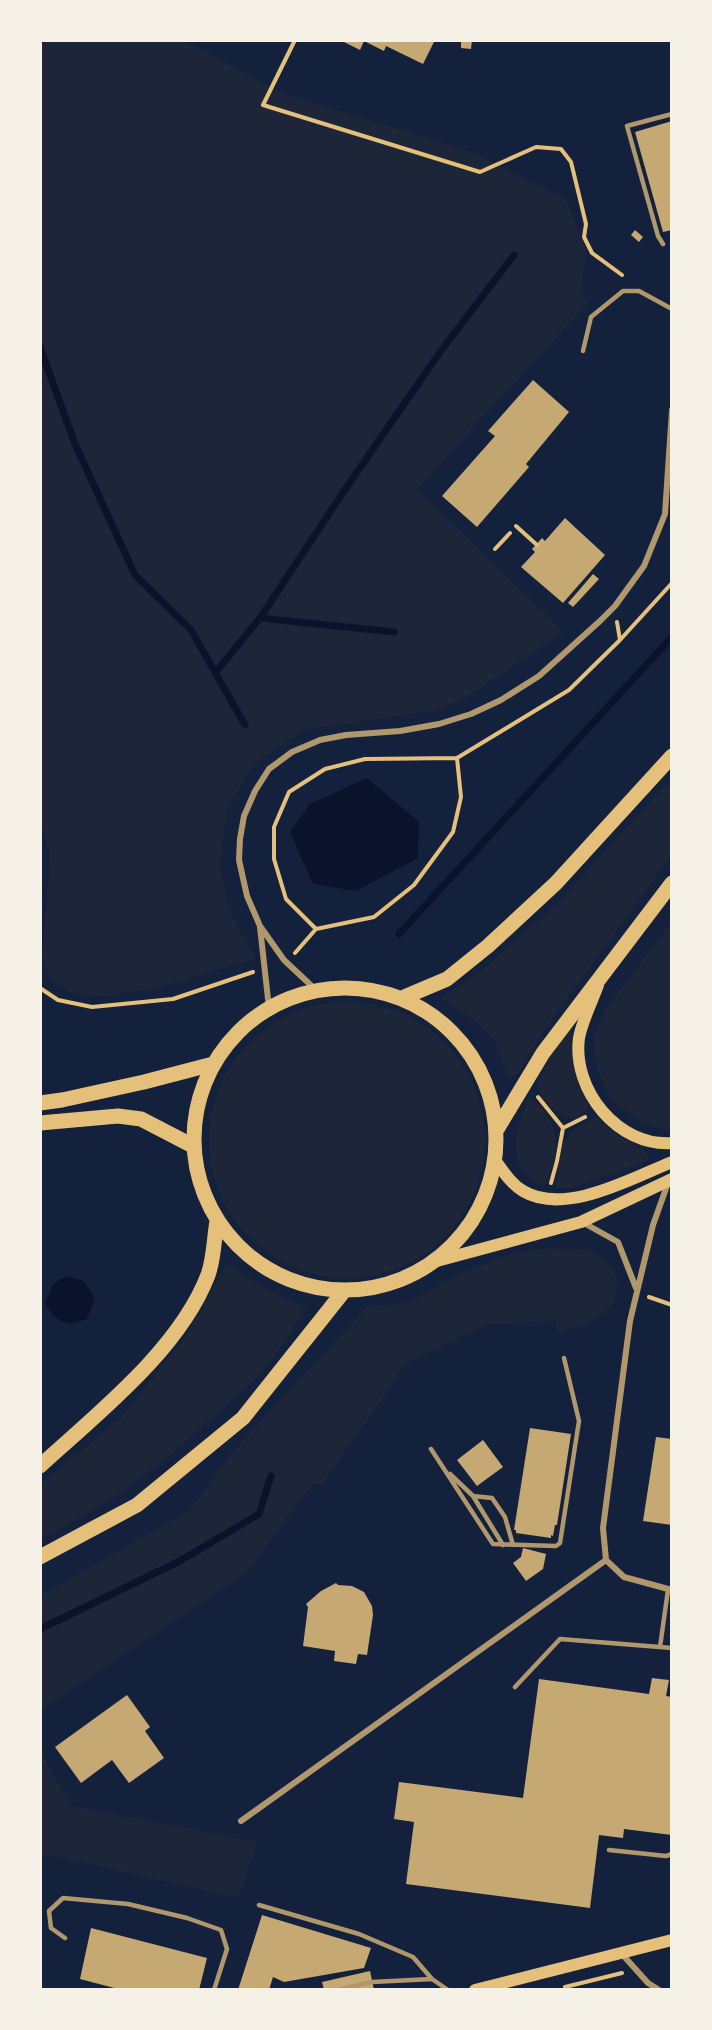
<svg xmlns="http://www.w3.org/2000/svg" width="712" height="2030" viewBox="0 0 712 2030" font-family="'Noto Sans',sans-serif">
	<rect width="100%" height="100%" fill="#14213d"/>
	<path fill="#1d2539" d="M40,41h145l97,52 190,59 93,47 22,53 -7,35 8,16 -171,186 147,143 -100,67 -31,12 -128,19 -50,33 -27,44 -9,55 10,46 26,51 -102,30 -55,8 -30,-5 -17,-14 -9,-17 8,-109 -10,-27z
		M671,779v77l-131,180 -21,37 -10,5 -15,-39 -17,-16 -36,-25 40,-27 77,-68z
		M671,922l1,210h-1l-30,-9 -32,-25 -14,-36v-27l12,-27z
		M209 1140a138 138 0 1 1 276 0a138 138 0 1 1-276 0Z
		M569,1030h3c-3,28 3,49 15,74l1,6c-5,4 -10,8 -16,8 -14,0 -34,-22 -33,-35 2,-15 21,-39 30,-53z
		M529,1097c32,22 33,58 14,90 -39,-23 -29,-55 -14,-90z
		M596,1117l16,15 33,19 5,9 -79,28 -14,1 -2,-5c8,-40 2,-47 41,-67z
		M550,1248c12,1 30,-1 41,4 32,13 36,50 5,67 -11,6 -27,9 -39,14l-1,-12 -71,4 -78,38 -85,122 -9,-2 -65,89 -207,138v-115l149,-85 44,-60 133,-143 41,-5 60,-32 45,-16z
		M227,1263c27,20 49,33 81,44l-26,39 -22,28 -85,78 -54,41 -80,47v-57l79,-64 65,-82z
		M40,1751l32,55 185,36 -18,56 -180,-41h-18z"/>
	<path fill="#0b132b" d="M367,778l52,44 -1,36 -62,33 -43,-7 -23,-52 20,-28z
		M66,1276l18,5 11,18 -8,20c-22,8 -29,4 -42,-15l8,-20z"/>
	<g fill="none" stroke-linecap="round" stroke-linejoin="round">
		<path stroke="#0b132b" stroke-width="7" d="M40,347l35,97 60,131 56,55 54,95
			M260,618l134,14
			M215,673l45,-55 86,-130 94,-136 74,-97
			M399,934l273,-297
			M40,1629l138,-67 81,-48 12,-38"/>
	</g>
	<path fill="#c6a872" d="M345,40h90l-12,24 -37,-18 -2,5 -20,-10 -4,9 -16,-8z
		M461,40h11l-1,9 -10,-1z
		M672,121v109l-9,2 -28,-100z
		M635,230l8,7 -4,5 -8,-7z
		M533,380l36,32 -43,52 3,3 -52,60 -35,-31 53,-60 -7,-5z
		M565,518l40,37 -42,48 -42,-36 14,-15 -3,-3 10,-11 3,3z
		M593,574l6,5 -26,28 -5,-4z
		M530,1428l41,6 -14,91h-2l-2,11 -2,-1v3l-35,-5v-3h-2z
		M656,1437l16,2v86l-29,-4z
		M483,1440l20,27 -26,19 -20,-26z
		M523,1548l23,6 -3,15 -17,12 -13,-18 8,-6z
		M336,1583l2,2 14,1 12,6 8,14 1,9 -6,40 -9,-1 -2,10 -22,-3 1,-10 -32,-5 5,-39 -2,-3 15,-13z
		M652,1678l17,2 -3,16 6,1v138l-48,-6 -1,9 -24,-3 -9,73 -184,-24 8,-62 -20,-3 5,-37 124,16 16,-119 110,15z
		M127,1695l23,32 -5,4 19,27 -35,25 -17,-23 -31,23 -26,-36z
		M262,1915l109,33 -7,20 -80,14 -11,-5 -4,13h-31z
		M91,1928l116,30 -8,32h-77l-42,-11z
		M370,1971l4,19h-50l-2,-8z"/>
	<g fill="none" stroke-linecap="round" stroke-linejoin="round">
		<path stroke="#e5c07b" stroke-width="4" d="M295,40l-32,65 217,67 56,-25 25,2 10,13 15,62 -2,13 8,16 30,22
			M516,526l21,19
			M495,549l15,-16
			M617,622l3,18
			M457,758l112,-68 51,-50 52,-57
			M295,953l21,-24 58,-12 40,-32 39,-53 8,-35 -4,-39 -92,1 -40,10 -36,23 -15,35v32l12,40 30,30
			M40,988l18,12 34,7 81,-8 80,-27
			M538,1097l25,31 22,-11
			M551,1183l6,-22 6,-33
			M649,1297l23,8
			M565,1987l57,-14"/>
		<path stroke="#b1986c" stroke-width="4.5" d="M663,244l-5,-8 -31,-110 45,-12
			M583,351l8,-34 32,-26h16l33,18
			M431,1449l62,95 63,2 4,-3 19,-122 -15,-63
			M450,1474l23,22 30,49
			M473,1496l19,2 13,19 8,28
			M660,1647l8,-57
			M515,1687l45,-48 112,9
			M609,1850l57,6 6,-2
			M259,1905l100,29 54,23 19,22 16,11
			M65,1938l-14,-10 -2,-17 14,-13 65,6 59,14 34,12 6,19 -13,41
			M337,1990l35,-8 60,-3"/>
		<path stroke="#b1986c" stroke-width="6" d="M260,927l9,81
			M316,990l-32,-30 -24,-34 -13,-30 -8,-36 1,-21 4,-23 11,-25 14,-22 23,-17 28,-12 26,-5 54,-4 39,-7 32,-10 30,-14 38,-24 61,-55 15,-15 29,-40 21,-52 7,-104
			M668,1183l-15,42 -23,96 -27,207 3,32 18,17 48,13
			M582,1222l36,20 18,46
			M241,1821l365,-261
			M621,1953l27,30 11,7"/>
		<path stroke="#e5c07b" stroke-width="12" d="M598,985c-6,17 -16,36 -19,53 -7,52 39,109 93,105
			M495,1160c8,11 16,24 28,31 42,25 107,-12 149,-29
			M433,1262l148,-40 91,-43
			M475,1990l197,-50"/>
		<path stroke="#e5c07b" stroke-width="15" d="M194 1139a151 151 0 1 1 302 0a151 151 0 1 1-302 0Z
			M402,998l45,-19 41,-33 68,-63 116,-127
			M40,1103l22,-3 82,-18 69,-18
			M40,1123l78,-7 23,3 52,27
			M496,1131l47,-78 129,-170
			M40,1466c58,-53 140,-117 168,-191 6,-16 6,-37 9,-54
			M40,1557l97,-52 106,-87 101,-127"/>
	</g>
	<rect width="712" height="2030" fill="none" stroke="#f6f1e7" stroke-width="84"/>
</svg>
